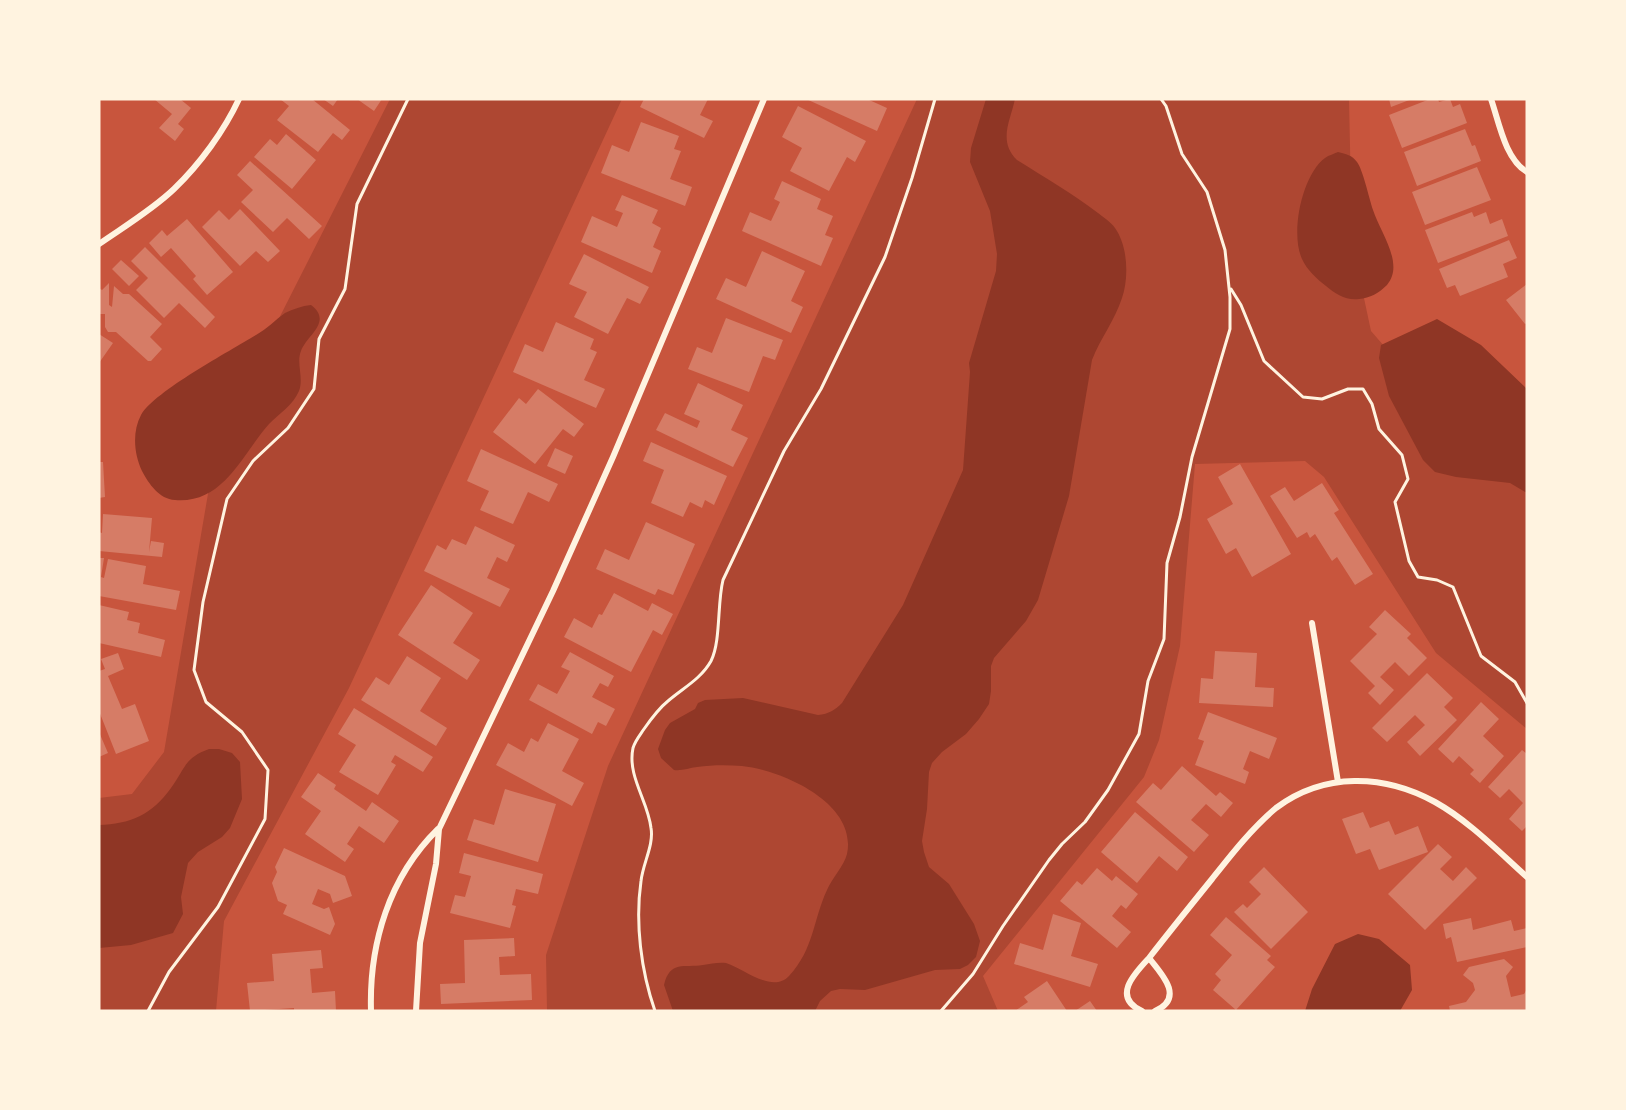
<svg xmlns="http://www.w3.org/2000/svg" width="1626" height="1110" viewBox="0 0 1626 1110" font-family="Signika,sans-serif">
	<rect width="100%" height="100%" fill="#c8553d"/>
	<path fill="#ae4732" d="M390,99h232l-273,589 -125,233 -8,90h-117v-213l33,-4 32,-42 53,-311z
		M917,99h432l3,143 19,89 98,113 58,45v240l-91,-76 -112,-176 -19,-16 -110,3 -15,182 -21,94 -15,37 -161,199 15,35h-451l-1,-56 62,-189z"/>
	<path fill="#8f3625" d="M986,99h29c-5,23 -17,42 2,61 27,17 55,33 81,53 5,4 13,9 17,15 13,18 14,50 7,70 -7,22 -22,41 -30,62l-23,136 -31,104 -12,21 -32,37 -3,8v25l-2,13 -10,15 -13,15 -24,18 -10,11 -3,9 -2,37 -5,32 2,11 5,15 20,17 25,40 6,17 -4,16 -8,8 -8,4 -25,1 -70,20 -25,-1 -9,2 -11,10 -5,10h-142l-9,-26c6,-25 20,-17 39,-20 8,-1 15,-3 23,-2 17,5 46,31 63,13 25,-27 24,-56 38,-86 5,-12 17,-24 20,-36 11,-51 -66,-84 -105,-88 -15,-1 -31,-1 -45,1 -8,1 -15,4 -23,3l-13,-12 -3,-9 7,-19 5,-7 25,-14 3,-6 7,-3 38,-2 75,17c11,-1 17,-5 24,-12l61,-98 60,-135 7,-98 -1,-9 27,-92 1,-17 -7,-43 -20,-49 1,-14z
		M1338,152c8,2 14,3 19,10 6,8 12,36 16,48 7,22 32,54 14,75 -8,8 -17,13 -28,14 -12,2 -24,-5 -33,-13 -9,-7 -19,-16 -24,-27 -12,-26 0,-84 23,-101 4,-3 9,-4 13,-6z
		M311,305c22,17 -4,30 -10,46 -5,12 3,27 -2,40 -6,14 -20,23 -30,33 -27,30 -45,80 -94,76 -16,-1 -26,-16 -33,-29 -8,-17 -10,-39 -1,-56 14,-24 89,-64 115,-80 11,-6 19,-15 29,-22 8,-4 17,-7 26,-8z
		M1437,319l44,26 46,44v104l-17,-10 -54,-6 -21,-5 -12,-12 -34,-64 -10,-38 2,-13z
		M209,749h10l13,4 8,9 2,37 -12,29 -8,9 -24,15 -10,11 -7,34 2,17 -10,19 -42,12 -32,3v-123c31,-1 53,-10 72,-37 14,-19 13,-30 38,-39z
		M1358,934l21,5 31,26 2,25 -12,21h-95l7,-22 23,-45z"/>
	<path fill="#d67c66" d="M154,99h26l11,9 -13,16 6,5 -9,12 -16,-13 13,-14z
		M280,99h32l38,31 -8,10 -9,-7 -15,19 -41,-32 12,-14z
		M323,99h15l-5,7z
		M357,99h25l-8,12z
		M644,99h64l-8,16 13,6 -9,17 -64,-31z
		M806,99h61l20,9 -10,23z
		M1389,99h23l-21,8z
		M1430,99h8l1,3 11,-3 3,8 7,-3 7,19 -65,25 -13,-33z
		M798,106l68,35 -11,21 -8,-5 -18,34 -39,-20 12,-23 -20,-11z
		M641,122l38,14 -5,13 7,2 -11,28 22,8 -7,19 -84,-33 11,-28 17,7z
		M1465,129l7,17 3,-1 6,16 -64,25 -13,-34z
		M286,134l30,26 -24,29 -38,-32 16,-18 7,6z
		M250,161l72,65 -13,13 -22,-21 -14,14 -32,-30 12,-12 -16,-15z
		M1477,167l14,33 -66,25 -13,-33z
		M782,181l39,18 -4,10 16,7 -8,19 8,3 -12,28 -79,-35 8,-19 21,9 9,-19 -6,-3z
		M622,195l36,15 -6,13 9,5 -8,19 8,4 -9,22 -71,-31 11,-26 25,11 6,-14 -8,-3z
		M240,209l40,42 -12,11 -12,-11 -16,15 -38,-39 17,-17 10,10z
		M1472,212l2,5 12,-5 4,12 12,-5 6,17 -70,27 -13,-33z
		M187,219l46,53 -26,23 -14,-16 3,-3 -25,-28 -10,9 -12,-14 13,-13 5,6z
		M1509,240l8,18 -14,6 5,13 -48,19 -5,-11 -8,3 -8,-19z
		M145,247l70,70 -10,11 -26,-25 -15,15 -28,-28 12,-12 -17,-17z
		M762,251l43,20 -14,30 12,6 -12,26 -75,-34 10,-21 20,9z
		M584,254l65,33 -9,17 -13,-6 -19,36 -34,-17 13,-25 -18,-8z
		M121,260l18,16 -10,10 -17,-17z
		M109,283v22l3,2 2,-21 9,8h6l33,30 -12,13 12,12 -11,12h-3l-32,-29h-8l-3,-5v-13h-6v-26l3,2z
		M1527,284v39l-2,1 -19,-24z
		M726,318l57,22 -8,20 -12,-4 -14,36 -61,-23 9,-22 15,6z
		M556,322l38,17 -4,10 7,3 -13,28 21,9 -9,19 -83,-36 12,-28 18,8z
		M99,334l14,9 -14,20z
		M698,383l45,22 -12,25 17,8 -15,29 -77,-37 9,-17 32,15 3,-7 -16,-7z
		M538,389l46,35 -10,13 -11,-8 -28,35 -42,-32 26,-34 7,6z
		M651,442l76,34 -13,29 -9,-5 -3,8 -12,-6 -7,15 -32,-14 13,-33 -21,-9z
		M555,448l18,8 -8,18 -18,-8z
		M481,449l77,35 -9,18 -21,-10 -15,32 -33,-14 9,-19 -22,-10z
		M99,462h4l2,35 -6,1z
		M1240,464l51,90 -39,23 -16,-29 -10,6 -19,-35 26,-15 -15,-27z
		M1322,483l17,27 -5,3 39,61 -18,11 -18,-28 -5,4 -17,-27 -5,4 -3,-6 -10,6 -27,-42 15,-9 9,14z
		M103,514l49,4 -3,34 2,-11 13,2 -2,14 -63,-6v-19l3,1z
		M646,522l49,22 -22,51 -15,-6 -3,6 -59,-26 9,-20 24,11z
		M475,526l40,19 -8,17 -10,-5 -10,21 23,11 -10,18 -76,-36 13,-26 9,5 6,-11 14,6z
		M99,558h5l-3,19 3,1 4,-19 38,7 -3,18 37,7 -4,19 -77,-14z
		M431,585l42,28 -20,30 27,17 -13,20 -69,-45z
		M614,593l34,18 4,-8 21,11 -11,21 -9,-5 -22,42 -67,-35 10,-19 18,10 7,-14 3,1z
		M99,605l30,7 -2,8 13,3 -2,10 27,7 -4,17 -62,-14z
		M1385,610l26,24 -4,4 20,20 -18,18 -14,-14 -15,15 14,13 -14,15 -12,-12 7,-7 -25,-25 27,-27 -8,-7z
		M1215,651l42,2 -2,34 19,1 -1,19 -74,-4 2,-25 12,1z
		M570,652l44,24 -6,11 -8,-4 -8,14 23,12 -9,17 -8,-4 -6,12 -63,-34 9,-16 19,10 13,-23 -9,-4z
		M118,653l6,16 -16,7 14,33 13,-5 14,37 -33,13 -17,-43v-40l6,-2 -4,-10z
		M407,656l34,22 -21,33 27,17 -11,18 -75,-46 15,-23 13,8z
		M1427,673l26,25 -9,9 13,13 -37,36 -13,-14 18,-17 -10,-10 -28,27 -15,-14z
		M1481,702l18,17 -16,17 21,20 -24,27 -10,-9 4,-4 -15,-14 -6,7 -15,-14z
		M354,708l79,49 -10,15 -28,-17 -4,7 5,3 -18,30 -39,-23 17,-27 -18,-11z
		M1208,712l69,26 -8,21 -19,-8 -7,18 6,3 -4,12 -50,-19 9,-24 -6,-2z
		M548,723l31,16 -17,32 22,12 -12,23 -76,-41 12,-22 16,9 7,-14 7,4z
		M99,732l9,21 -9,4z
		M1522,750l5,4v72l-5,5 -13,-12 14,-16 -14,-14 -9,9 -12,-11z
		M1182,766l34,30 4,-4 13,11 -12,14 -15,-13 -15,16 18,15 -15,17 -58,-50 17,-19 8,7z
		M318,773l18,12 -2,4 32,22 6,-9 27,19 -15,22 -25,-17 -12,18 7,5 -9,13 -40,-28 16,-23 -20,-14z
		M505,789l51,15 -18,58 -71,-22 7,-21 20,6z
		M1135,812l53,45 -11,14 -18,-15 -22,27 -36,-31z
		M1363,812l7,16 19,-7 6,14 23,-9 10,26 -49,18 -9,-21 -14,5 -14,-35z
		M1438,844l14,13 -12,12 13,12 13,-14 11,11 -52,52 -37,-36z
		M284,848l61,28 7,20 -19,7 -3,-9 -12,-5 -6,15 12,5 5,-2 6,17 -5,11 -47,-21 4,-9 -9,-4 -6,-18 5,-11 -2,-5z
		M464,853l79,21 -5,20 -22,-5 -4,16 4,1 -6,22 -60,-15 5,-18 10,2 6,-21 -12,-3z
		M1264,867l44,45 -37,37 -37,-37 9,-8 4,4 14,-14 -12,-12z
		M1097,868l15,13 4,-5 22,18 -12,15 -5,-4 -9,11 19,16 -14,16 -57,-47 17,-20 5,4z
		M1053,914l28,9 -10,33 27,8 -8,23 -76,-23 6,-21 23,7z
		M1226,917l45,39 -4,4 8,7 -39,43 -23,-20 8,-10 -6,-6 17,-19 -22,-20z
		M1471,918l2,12 38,-10 3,11 13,-3v19l-70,15 -6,-25 -5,2 -3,-15z
		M514,938l1,18 -16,1 1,18 31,-1 1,26 -91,4 -1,-20 25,-1 -1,-43z
		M321,950l2,18 -13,1 2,24 23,-2 1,20h-42v-3l-44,3 -3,-28 27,-2 -2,-27z
		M1504,959l9,8 -7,9 5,21 13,-3 3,-5v21l-77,1 -1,-5 17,-4 9,-12 -2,-7 -10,-8 6,-8z
		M1047,981l20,30h-52l13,-9 -4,-5z
		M1090,1001l7,10h-22z"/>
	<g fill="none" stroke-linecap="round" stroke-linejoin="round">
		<path stroke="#fff3e0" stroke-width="3" d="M1231,289l10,16 23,56 39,36 19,2 26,-10h15l9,15 7,25 23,26 6,24 -13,23 14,59 9,16 19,3 16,7 28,69 34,26 12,21
			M148,1011l21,-39 49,-65 47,-88 3,-49 -26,-38 -36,-30 -12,-32 9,-68 24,-103 26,-38 35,-33 26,-39 5,-50 26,-50 12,-85 51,-105
			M655,1011c-14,-40 -20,-88 -14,-130 2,-18 13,-36 10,-53 -3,-27 -24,-52 -18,-80 2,-7 7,-13 11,-19 7,-10 14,-20 24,-28 15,-13 33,-22 43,-40 10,-20 6,-57 12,-81l61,-129 37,-62 64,-132 27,-79 23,-79
			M941,1011l32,-37 30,-48 46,-66 13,-16 23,-22 23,-32 31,-56 9,-53 16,-42 3,-76 13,-46 12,-60 38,-128v-32l-5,-47 -18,-58 -25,-38 -16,-48 -5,-7"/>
		<path stroke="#fff3e0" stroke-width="6" d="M1491,99c8,23 14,60 36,73
			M99,244c26,-18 53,-34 75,-55 26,-25 50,-58 65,-90
			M1312,623l26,159
			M1149,958c21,-27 42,-53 63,-79 19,-24 40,-51 64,-71 48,-36 108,-34 159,-6 34,19 63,49 92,75
			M371,1011c-2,-67 18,-134 67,-182
			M416,1011l4,-68 16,-79 3,-35 114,-238 60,-134 151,-358
			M1142,1011c-31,-14 -7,-38 7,-53 13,16 36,40 6,53"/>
	</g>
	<rect width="1626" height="1110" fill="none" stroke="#fff3e0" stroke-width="201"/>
</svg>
